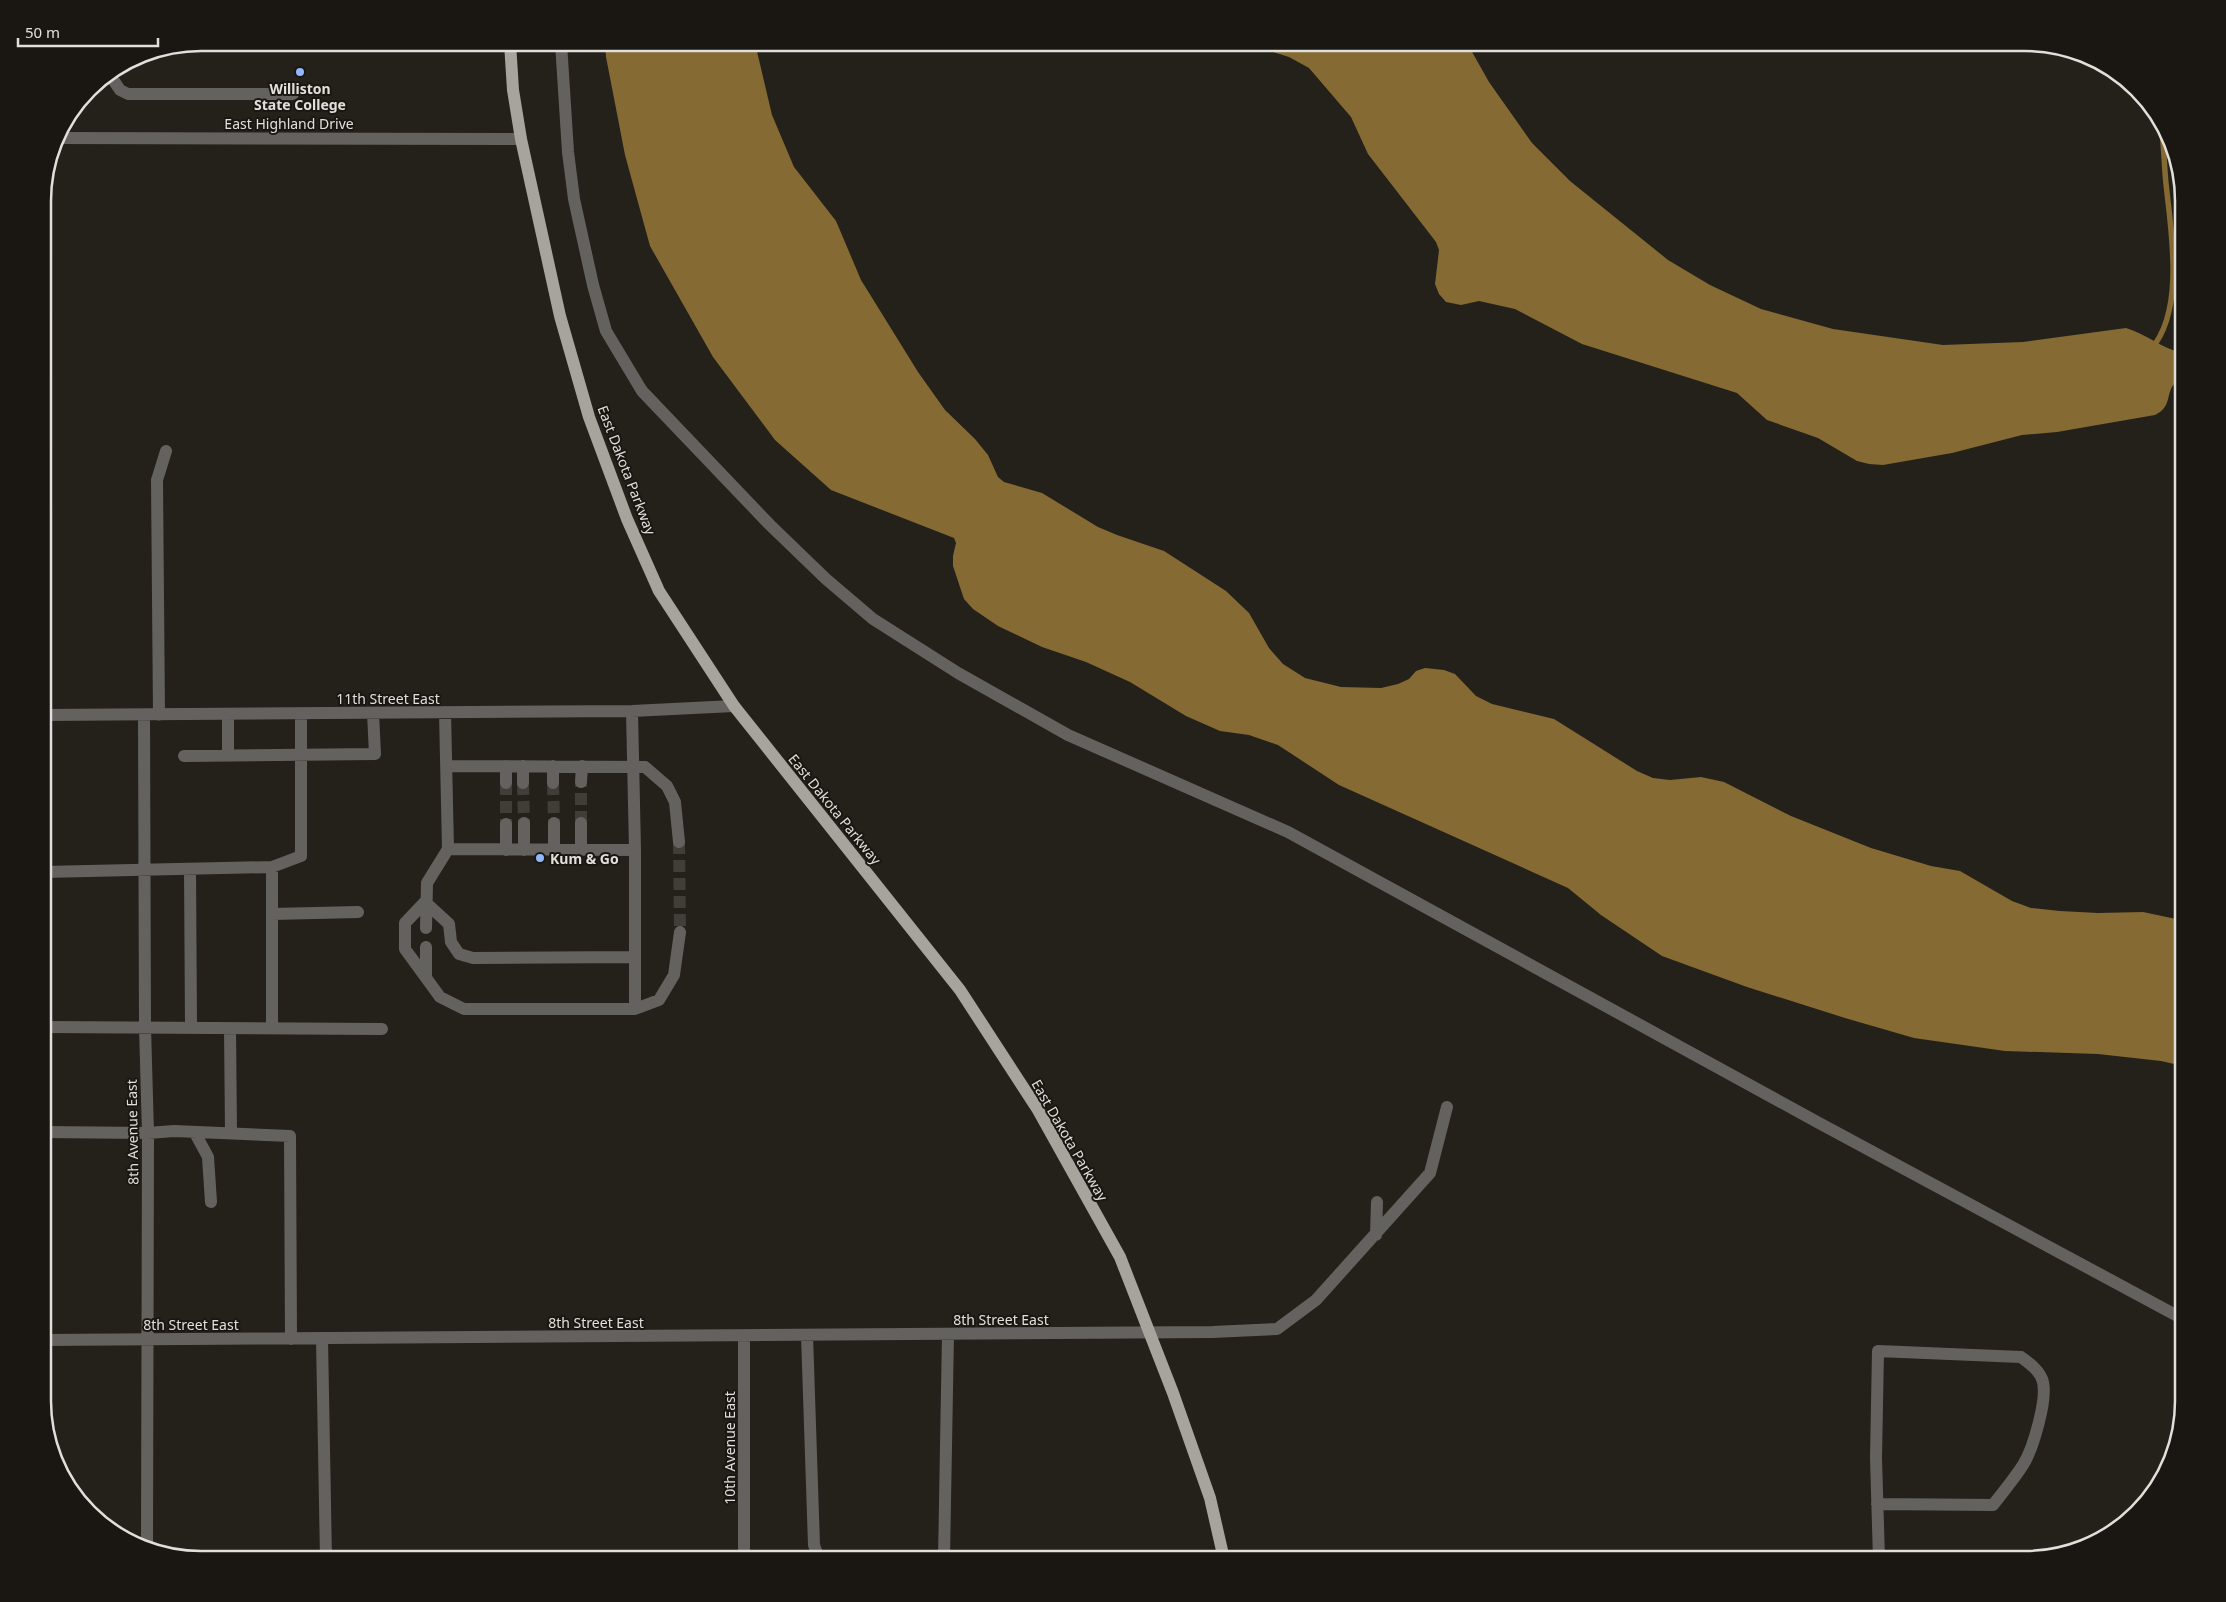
<svg xmlns="http://www.w3.org/2000/svg" width="2226" height="1602" viewBox="0 0 2226 1602" font-family="'Noto Sans',sans-serif">
	<rect width="100%" height="100%" fill="#24211b"/>
	<path fill="#856a33" d="M605,43h150l17,72 22,52 42,54 25,59 57,92 27,38 30,29 13,16 10,22 6,5 38,11 56,34 19,8 47,16 62,40 23,22 20,35 14,16 22,14 36,9 40,1 17,-4 11,-5 7,-8 9,-3 19,2 11,4 21,22 16,8 62,15 83,52 16,7 17,2 31,-3 23,5 67,34 80,32 60,18 29,5 52,30 19,7 29,3 38,2 45,-1 33,7 7,4v143l-22,-5 -63,-7 -93,-3 -91,-13 -69,-20 -98,-31 -85,-31 -61,-41 -33,-27 -229,-103 -61,-40 -29,-10 -29,-4 -34,-15 -56,-34 -44,-20 -44,-15 -44,-21 -25,-17 -9,-10 -11,-33v-10l3,-13 -2,-5 -123,-48 -56,-50 -62,-83 -63,-111 -25,-91 -19,-98z
		M1260,43h207l22,39 43,61 38,38 98,79 42,25 51,24 72,20 110,16 80,-3 103,-14c21,6 36,21 57,25v24c-22,12 -7,28 -28,38l-98,17 -35,3 -70,18 -69,12 -14,-1 -12,-3 -39,-23 -51,-18 -30,-27 -155,-49 -67,-35 -36,-8 -18,4 -15,-3 -7,-8 -4,-10 4,-34 -3,-8 -68,-88 -17,-37 -42,-49 -20,-11 -19,-6z"/>
	<g fill="none" stroke-linecap="round" stroke-linejoin="round">
		<path stroke="#856a33" stroke-width="5.5" d="M2151,349c34,-38 20,-119 15,-165 -2,-20 -2,-40 -5,-61"/>
		<path stroke="#403e38" stroke-width="12" stroke-dasharray="12 6" stroke-linecap="butt" d="M506,783v41
			M523,783l1,40
			M553,783l1,40
			M581,823v-41
			M679,842l1,90"/>
		<path stroke="#64625f" stroke-width="12" d="M561,43l7,109 6,47 19,86 13,46 36,60 127,133 57,55 47,40 85,54 110,62 220,97 531,291 364,196
			M110,75l10,15 8,4h165
			M57,138l464,1
			M445,712l3,137 187,1 -3,-139
			M43,715l589,-4 102,-5
			M144,715l1,312 3,106 -1,416
			M159,715l-2,-235 9,-29
			M228,755v-41
			M184,756l191,-2 -2,-41
			M447,766l198,1 22,19 8,16 4,40
			M506,766v17
			M523,766v17
			M553,766v17
			M581,782l1,-16
			M524,823v27
			M554,823v27
			M506,824v26
			M581,850v-27
			M635,850v159h-171l-24,-12 -35,-48v-26l20,-21 24,22 2,18 8,12 14,4 162,-1
			M272,867v161
			M190,869l1,158
			M43,872l229,-5 29,-11v-142
			M272,914l86,-2
			M426,928l1,-45 21,-34
			M426,947v28
			M635,1009l24,-9 15,-25 6,-43
			M43,1027l339,2
			M230,1028l1,105
			M43,1132l105,1 26,-2 116,5 1,203
			M195,1133l13,24 3,45
			M1376,1235l1,-33
			M807,1335l7,210 5,14
			M744,1336v223
			M322,1338l4,221
			M43,1340l1170,-8 64,-3 39,-29 114,-127 17,-66
			M1877,1504l116,1c10,-13 21,-26 30,-40 10,-16 26,-69 19,-86 -4,-10 -13,-16 -21,-22l-143,-6 -2,107 3,101
			M944,1559l4,-225"/>
		<path stroke="#a7a39d" stroke-width="12" d="M510,43l3,47 8,49 39,177 29,101 38,102 32,72 75,115 226,284 78,120 82,147 53,136 37,105 14,61"/>
	</g>
	<g fill="#93b7fd" stroke="#1a1712" stroke-width="2">
		<circle cx="300" cy="72" r="5"/>
		<circle cx="540" cy="858" r="5"/>
	</g>
	<g text-anchor="middle" dominant-baseline="central" stroke-width="4" stroke-linejoin="round" paint-order="stroke">
		<g font-size="14" font-weight="bold" fill="#e1dfdb" stroke="#1a1712">
			<text x="300" y="88">Williston<tspan x="300" dy="16">State College</tspan></text>
			<text x="550" y="858" text-anchor="start">Kum &amp; Go</text>
		</g>
		<g font-size="14" fill="#e1dfdb" stroke="#1a1712">
			<text x="289" y="123">East Highland Drive</text>
			<text transform="translate(627 470) rotate(69)">East Dakota Parkway</text>
			<text x="388" y="698">11th Street East</text>
			<text transform="translate(835 809) rotate(51)">East Dakota Parkway</text>
			<text transform="translate(132 1132) rotate(-91)">8th Avenue East</text>
			<text transform="translate(1070 1140) rotate(60)">East Dakota Parkway</text>
			<text x="1001" y="1319">8th Street East</text>
			<text x="596" y="1322">8th Street East</text>
			<text x="191" y="1324">8th Street East</text>
			<text transform="translate(729 1448) rotate(-90)">10th Avenue East</text>
		</g>
	</g>
	<path d="M0 0H2226V1602H0ZM201 51H2025A150 150 0 0 1 2175 201V1401A150 150 0 0 1 2025 1551H201A150 150 0 0 1 51 1401V201A150 150 0 0 1 201 51Z" fill="#1a1712" fill-rule="evenodd"/>
	<path fill="none" stroke="#e1dfdb" stroke-width="2.5" d="M201 51H2025A150 150 0 0 1 2175 201V1401A150 150 0 0 1 2025 1551H201A150 150 0 0 1 51 1401V201A150 150 0 0 1 201 51Z"/>
	<path d="M18 38v8h140v-8" fill="none" stroke="#e1dfdb" stroke-width="2.5"/>
	<text x="25" y="38" font-size="15" fill="#e1dfdb" stroke="#1a1712" stroke-width="4" paint-order="stroke">50 m</text>
</svg>
